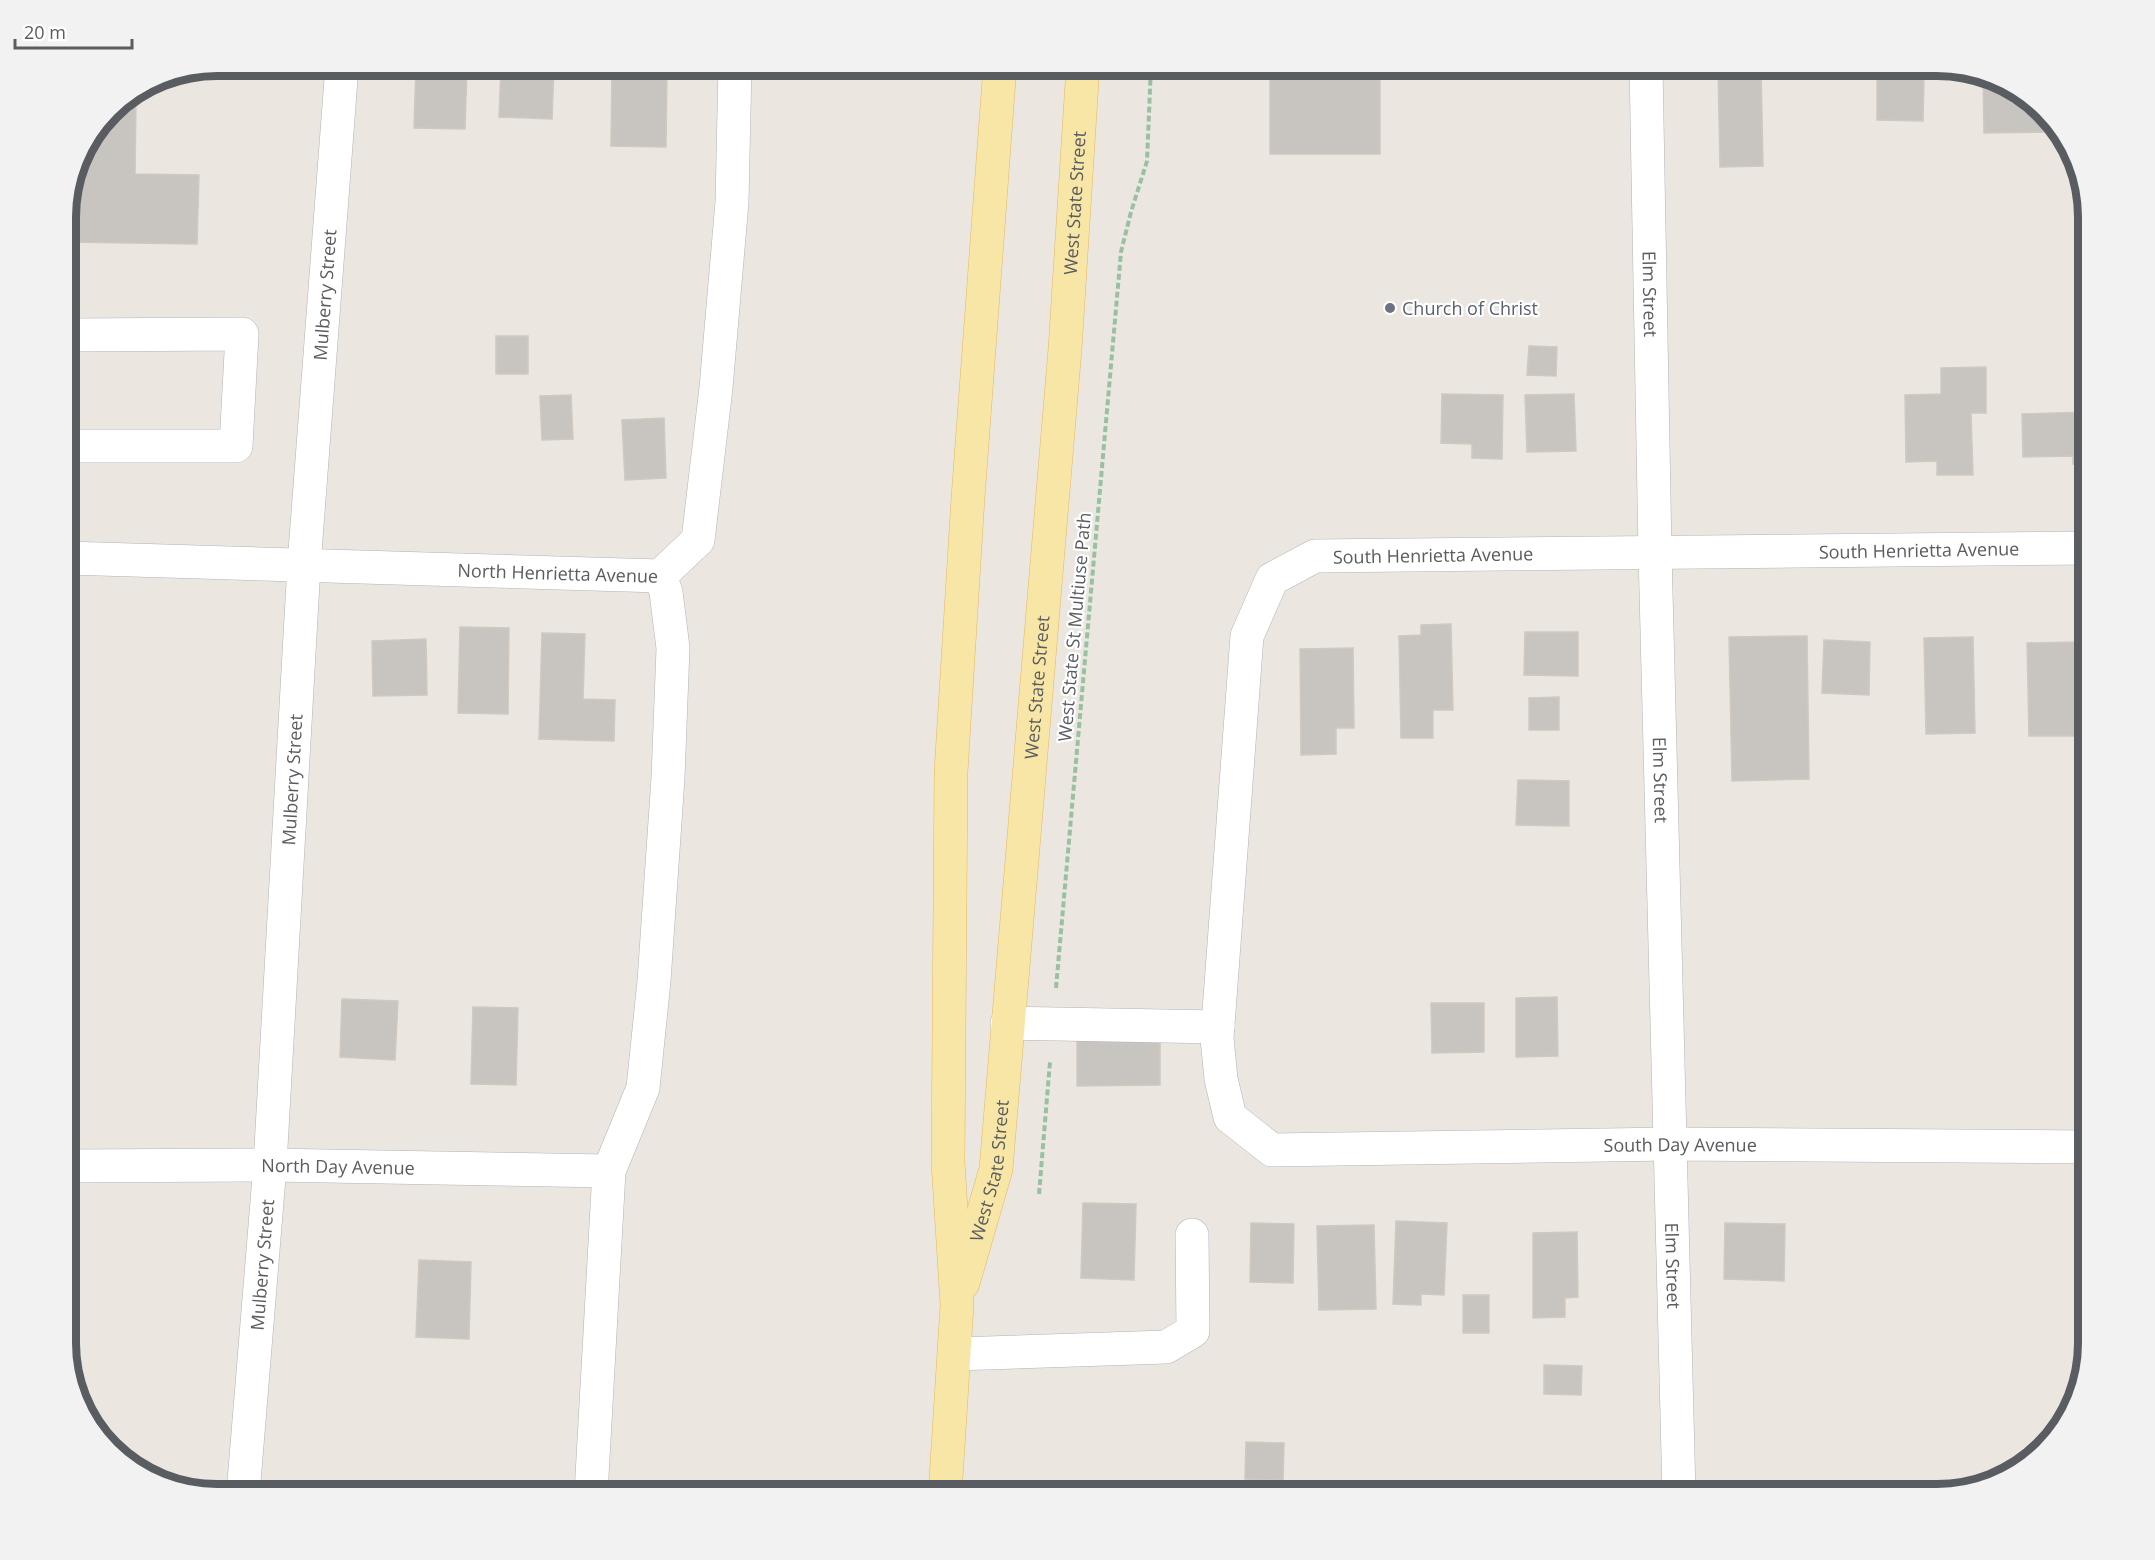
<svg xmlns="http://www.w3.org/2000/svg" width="2155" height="1560" viewBox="0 0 2155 1560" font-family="'Open Sans',sans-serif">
	<rect width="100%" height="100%" fill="#ebe7e0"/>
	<path fill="#c8c4bf" stroke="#cfc9bf" stroke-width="1.5" d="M416,66h51l-2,63 -51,-1z
		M501,66h53l-2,53 -53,-2z
		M612,66h55l-1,81 -55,-1z
		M1270,66h110v88h-110z
		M1718,66h43l2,100 -43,1z
		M1983,73l47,24 22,27v8l-68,1z
		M1877,75l47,1 -1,45 -46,-1z
		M126,98h10l-1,76 64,1 -2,69 -131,-2v-35l15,-56 36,-47z
		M496,336h32v38h-32z
		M1529,346l28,1 -1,29 -29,-1z
		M1986,367v46h-15l2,62h-36v-14l-31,1 -1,-67 36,-1v-26z
		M1442,394l61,1 -1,64 -30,-1v-14l-31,-1z
		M1574,394l2,57 -49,1 -2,-57z
		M571,395l2,44 -31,1 -2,-44z
		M2089,412v52h-16v-8l-50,1 -1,-43z
		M664,418l2,60 -41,2 -3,-60z
		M1451,624l2,86h-20v28h-32l-2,-102 22,-1v-10z
		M460,627l49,1 -1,86 -50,-1z
		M1525,632h53v44l-54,-1z
		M542,633l43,1 -2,65 32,1 -1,41 -75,-2z
		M1807,636l2,143 -77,2 -3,-144z
		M1973,637l2,96 -49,1 -2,-96z
		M426,639l1,56 -54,1 -1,-55z
		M1824,640l46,2 -1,53 -47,-2z
		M2074,642l2,94h-47l-2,-93z
		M1353,648l1,80h-18v26l-35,1 -1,-106z
		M1559,697v33h-30v-32z
		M1518,780l51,1v45l-53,-1z
		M1557,997l1,59 -42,1v-59z
		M342,999l56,2 -3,59 -55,-3z
		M1431,1003h53v49l-52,1z
		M473,1007l45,1 -2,77 -45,-1z
		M1160,1039v46l-83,1v-46z
		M1083,1203l53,1 -2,76 -53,-2z
		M1396,1221l51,2 -3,72 -23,-1v11l-28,-1z
		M1251,1223l43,1 -1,59 -43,-1z
		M1725,1223l60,1 -1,57 -60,-2z
		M1374,1225l2,84 -57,1 -2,-84z
		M1577,1232l1,65 -13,1v19l-32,1v-85z
		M419,1260l52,2 -2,77 -53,-2z
		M1463,1295h26v38h-26z
		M1544,1365l38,1 -1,29 -37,-1z
		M1246,1442l38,1 -1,37 -38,-1z
		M1547,1489l36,2v3h-36z"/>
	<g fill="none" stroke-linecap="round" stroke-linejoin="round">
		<g stroke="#b1b3b7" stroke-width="34">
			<g id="minor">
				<path id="s1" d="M1646,66l9,486 24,942"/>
				<path d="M66,446h170l6,-112 -176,1"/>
				<path id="s2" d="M2089,548l-774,8 -43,23 -25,57 -30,402 4,41 9,38 42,33 398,-6 419,3"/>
				<path id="s3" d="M66,558l594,18 6,16 7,56 -5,130 -14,203 -11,107 -34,83 -18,323"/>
				<path d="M660,576l38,-36 18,-152 16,-186 3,-136"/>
				<path d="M1007,1023l211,4"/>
				<path id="s4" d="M66,1166l204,-1 339,6"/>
				<path d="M955,1354l211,-7 27,-16 -1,-96"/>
				<path id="s5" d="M243,1494l27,-329 34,-600 38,-499"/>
			</g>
		</g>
		<g stroke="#e6b75e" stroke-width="34">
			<g id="major">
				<path id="s6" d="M963,1283l33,-114 69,-820 18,-283"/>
				<path d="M945,1494l12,-189 -9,-143 3,-390 17,-274 32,-432"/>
			</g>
		</g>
		<path stroke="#98c1a0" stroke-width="4" stroke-dasharray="6 3" stroke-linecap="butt" d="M1056,988l65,-736 10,-40 16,-51 4,-95
			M1039,1194l11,-132"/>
		<use href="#minor" stroke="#fff" stroke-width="33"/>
		<use href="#major" stroke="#f8e6a7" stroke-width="33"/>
	</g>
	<circle fill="#6b7280" stroke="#fff" stroke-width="2" cx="1390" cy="308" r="6"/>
	<g text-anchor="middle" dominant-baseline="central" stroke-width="4.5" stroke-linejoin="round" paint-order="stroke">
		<g font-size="18" fill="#595c60" stroke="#fff">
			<text stroke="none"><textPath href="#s6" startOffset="1088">West State Street</textPath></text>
			<text stroke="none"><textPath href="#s1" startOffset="228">Elm Street</textPath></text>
			<text stroke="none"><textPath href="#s5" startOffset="1202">Mulberry Street</textPath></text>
			<text transform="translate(1919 550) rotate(-1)">South Henrietta Avenue</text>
			<text transform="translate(1433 555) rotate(-1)">South Henrietta Avenue</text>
			<text stroke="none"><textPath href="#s3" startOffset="492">North Henrietta Avenue</textPath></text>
			<text transform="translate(1074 627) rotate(-85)">West State St Multiuse Path</text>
			<text stroke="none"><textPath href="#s6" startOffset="602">West State Street</textPath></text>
			<text stroke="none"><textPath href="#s5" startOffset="716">Mulberry Street</textPath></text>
			<text stroke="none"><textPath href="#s1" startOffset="714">Elm Street</textPath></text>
			<text stroke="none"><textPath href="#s2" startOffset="1830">South Day Avenue</textPath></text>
			<text stroke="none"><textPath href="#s4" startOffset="272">North Day Avenue</textPath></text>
			<text stroke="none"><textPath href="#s6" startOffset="116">West State Street</textPath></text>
			<text stroke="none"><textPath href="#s5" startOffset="230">Mulberry Street</textPath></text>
			<text stroke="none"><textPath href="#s1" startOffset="1200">Elm Street</textPath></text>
		</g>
		<g font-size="18" fill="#5b616d" stroke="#fff" text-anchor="start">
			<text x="1402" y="308">Church of Christ</text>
		</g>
	</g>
	<path d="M0 0H2155V1560H0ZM217 76H1937A141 141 0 0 1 2078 217V1343A141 141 0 0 1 1937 1484H217A141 141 0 0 1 76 1343V217A141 141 0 0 1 217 76Z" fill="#f2f2f2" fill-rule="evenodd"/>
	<path fill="none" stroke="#595c60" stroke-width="8" d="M217 76H1937A141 141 0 0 1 2078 217V1343A141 141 0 0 1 1937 1484H217A141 141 0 0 1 76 1343V217A141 141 0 0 1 217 76Z"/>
	<path d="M15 39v9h117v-9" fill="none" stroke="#595c60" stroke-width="3"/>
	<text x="24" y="39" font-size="18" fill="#595c60" stroke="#ffffff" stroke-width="4.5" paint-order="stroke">20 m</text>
</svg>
